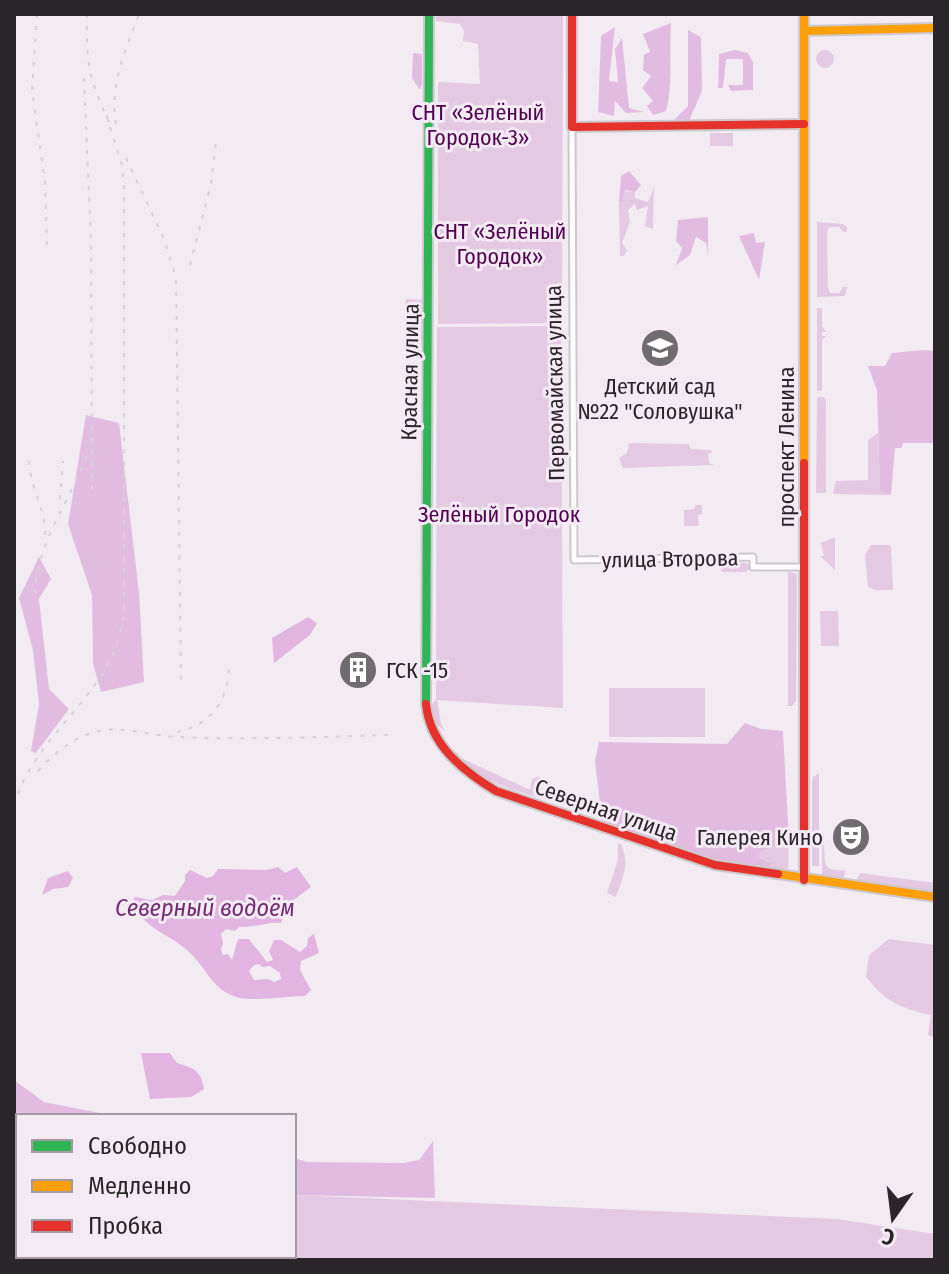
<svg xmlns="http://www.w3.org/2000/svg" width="949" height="1274" viewBox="0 0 949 1274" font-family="'Fira Sans Condensed',sans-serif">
	<rect width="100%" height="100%" fill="#f2ecf2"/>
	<path fill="#e4c9e3" d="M436,14h127l-1,309 -124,1v-242l42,2 -2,-40 -15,-3 1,-10 -4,-7 -24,-3z
		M816 59a9 9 0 1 1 18 0a9 9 0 1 1-18 0Z
		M710,133h23v13h-23z
		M654,187l-1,42 -8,-3 3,-20 -11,4 -2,-6 -7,6 2,12 -8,21 5,8 -3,5h-4l-1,-55h3l2,-10 11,1v6l13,4z
		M817,222l26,2 4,3v5h-4l-4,-5h-10l-2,5 1,56 2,5h9l4,-6h4l-2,9 -28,1z
		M406,299l20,1 -1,43 -21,-1z
		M817,308h5v18l4,6h-4v4h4l-4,4v51h-5z
		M561,326l2,382 -126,-8 4,23 4,9 -10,-10 -4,-18 5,-4 1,-373z
		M817,397h7l2,4v92h-10z
		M878,433l2,58 11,4 -58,-1 3,-13 32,-1v-40z
		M629,443l59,1 3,5 20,1 1,3h-4l1,10 5,2 -91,3 -4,-10 8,-5z
		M696,505h6v9l-4,1 1,11h-15v-16l10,-1z
		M835,537v33l-15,-14h4l-3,-13z
		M871,545h20l2,45h-18l-7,-3 -3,-32z
		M722,563h24l5,5 -5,4h-23l-5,-5z
		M788,571l9,3 -1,127 -4,5h-4z
		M820,611h18l1,35h-18z
		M609,688h96v49h-96z
		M461,758l69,32 2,-11 7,-3 4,6 -3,16c-29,-9 -59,-16 -79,-40z
		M819,773v93h-7v-84l1,-5z
		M789,840l-1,29 -26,-1 -5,-2 11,1 1,-5 -10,-4 1,-6z
		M822,842h2l1,22 5,5 16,2 -3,7 -21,-3z
		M618,843l3,1c9,20 2,33 -5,53l-9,-4 11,-33z
		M860,873l75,10v9l-75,-9 -3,-4z
		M889,939l46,6v93l-7,-3 3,-20c-31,-7 -45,-13 -65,-38l3,-22z
		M14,1176h4v80h276v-61l543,24 98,15v26h-921z"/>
	<path fill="#e2bce0" d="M671,23c-2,27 2,64 -5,88l-13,4 -6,-9 6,-5 -11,-13 9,-12 -8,-6 1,-15 6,-3 -7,-18z
		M615,27l-6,54 9,1 -3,-33 7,-11 7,70 15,4 -18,1 -11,-12 -1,15 -16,-4 3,-76z
		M688,30l13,7 1,54 -14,32 -16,-1 16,-16z
		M735,50l13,3 5,9v28l-22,1 -3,-6h15v-26h-17l-3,29h-5l1,-34z
		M413,53l9,1v30l-2,6 -8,-12z
		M629,171l12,14 -6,7 -10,-2 -3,12 -3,-1 2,-25z
		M708,217v38l-2,-12 -10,-6 -6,18 -14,10 6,-17 -6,-7 2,-21z
		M754,233l2,10 9,-1 -6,38 -20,-44z
		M922,350l13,1v92h-32l-1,5h-7l-4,47 -11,-4 -3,-101 -9,-24h17l7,-13z
		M86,415l33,8 20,170 5,89 -43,10 -8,-28 -1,-69 -24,-71z
		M39,557l12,22 -12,20 10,90 20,20 -33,44 -5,-2 8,-47 -6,-54 -14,-52z
		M745,723l16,6 22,2 6,109 -29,12 -1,6 12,5 -3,4 -54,-8 -112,-38 -7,-60 4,-19 128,2z
		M14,1080l30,22 71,14h-97v60h-4z
		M433,1141l2,57 -141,-3v-37l13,4 97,1 15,-3z"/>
	<path fill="#e2b4e0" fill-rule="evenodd" d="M308,617l9,6 -7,12 -36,28 -2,-25z
		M278,867l7,6 12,-6 14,20 -19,14v6l-6,4 -5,12c-13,-2 -27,5 -42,4l-4,4 -9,-2 -5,5 2,9 -2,7 2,5 5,-1 4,6 6,-21h11l18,23 6,-2 -4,-9 5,-11h7l19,12 7,-6 1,-8 6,-4 5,19 -18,8 -1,9 11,20 -6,6c-19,0 -52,6 -69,1 -25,-8 -31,-32 -49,-47 -18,-16 -49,-24 -54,-50l2,-3 17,3 11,-5 12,1 10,-15v-6l5,-5 17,8 6,-2 5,-7 48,1zM258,964l5,3 7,-1 10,7 1,6 -7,3 -6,-3 -14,1 -5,-9 4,-5z
		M68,871l5,7 -5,9 -15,2 -11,6 6,-17z
		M141,1053h29l7,10c17,5 24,7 27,26l-13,8 -41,2z"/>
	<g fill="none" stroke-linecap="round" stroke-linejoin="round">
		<g stroke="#ccc8cc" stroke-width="9">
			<path id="street" d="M572,127l2,433 179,-3v10h51"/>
		</g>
		<g stroke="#ccc8cc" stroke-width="12">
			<path id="fast" d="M426,704l3,-690"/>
		</g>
		<g stroke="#ccc8cc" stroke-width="12">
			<path id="slow" d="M804,14v449
				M804,31l131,-3
				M778,874l157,23"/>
		</g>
		<g stroke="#ccc8cc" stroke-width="12">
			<path id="jam" d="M572,14v113l232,-3
				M804,463v417
				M426,704c4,41 37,67 70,87l219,74 63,9"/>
		</g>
		<use href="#street" stroke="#fdfcfd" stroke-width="5"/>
		<use href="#fast" stroke="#30b455" stroke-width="8"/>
		<use href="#slow" stroke="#ff9f0a" stroke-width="8"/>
		<use href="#jam" stroke="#e5322d" stroke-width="8"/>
		<path stroke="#d5d3d5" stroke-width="2" stroke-dasharray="4 8" stroke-linecap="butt" d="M37,14l-5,77 13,91 2,67
			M87,14c-1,50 1,62 22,108
			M84,78l7,163 1,250
			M116,124c-7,-39 10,-75 23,-110
			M126,158l38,81 12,39 5,403
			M190,265l21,-81 5,-42
			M29,461c1,27 18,50 16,76
			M60,499l3,-38
			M35,594c3,-58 37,-93 54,-145
			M177,732c35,-7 51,-32 52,-65
			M38,771c18,-19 35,-34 61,-40 26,-5 53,5 79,6 70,3 140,0 210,-2
			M14,805c19,-64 78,-99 101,-156 4,-12 7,-24 9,-36v-423l-2,-25 -16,-51"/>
	</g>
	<defs>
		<g id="school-disc" transform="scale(2)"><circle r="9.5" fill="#6f6b6f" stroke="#f4eaf4"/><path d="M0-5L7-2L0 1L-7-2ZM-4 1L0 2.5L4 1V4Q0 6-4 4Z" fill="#fff"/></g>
		<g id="building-disc" transform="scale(2)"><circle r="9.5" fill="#6f6b6f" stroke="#f4eaf4"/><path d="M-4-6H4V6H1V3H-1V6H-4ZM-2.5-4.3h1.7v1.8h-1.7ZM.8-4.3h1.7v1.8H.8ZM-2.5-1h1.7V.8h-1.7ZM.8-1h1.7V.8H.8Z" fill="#fff"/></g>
		<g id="theatre-disc" transform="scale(2)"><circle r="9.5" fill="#6f6b6f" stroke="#f4eaf4"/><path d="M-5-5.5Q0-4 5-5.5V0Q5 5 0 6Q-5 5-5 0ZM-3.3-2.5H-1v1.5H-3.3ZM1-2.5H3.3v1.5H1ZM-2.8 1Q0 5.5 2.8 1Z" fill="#fff"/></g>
	</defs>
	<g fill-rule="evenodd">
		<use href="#school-disc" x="660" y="348"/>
		<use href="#building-disc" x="358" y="670"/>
		<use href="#theatre-disc" x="851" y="837"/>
	</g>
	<g text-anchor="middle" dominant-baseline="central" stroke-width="6" stroke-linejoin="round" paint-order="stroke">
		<g font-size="22" fill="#4f0050" stroke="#f4eaf4">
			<text x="478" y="112">СНТ «Зелёный<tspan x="478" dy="25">Городок-3»</tspan></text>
			<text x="500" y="231">СНТ «Зелёный<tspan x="500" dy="25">Городок»</tspan></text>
			<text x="499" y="514">Зелёный Городок</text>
		</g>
		<g font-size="22" fill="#292528" stroke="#f4eaf4">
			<text transform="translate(410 372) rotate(-89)">Красная улица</text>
			<text transform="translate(555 383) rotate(-91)">Первомайская улица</text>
			<text transform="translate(786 447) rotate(-90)">проспект Ленина</text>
			<text transform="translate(670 559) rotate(-1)">улица Второва</text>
			<text transform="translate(606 810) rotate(19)">Северная улица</text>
		</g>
		<g font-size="22" fill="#292528" stroke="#f4eaf4">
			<text x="660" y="386">Детский сад<tspan x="660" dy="25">№22 "Соловушка"</tspan></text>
			<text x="386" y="670" text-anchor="start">ГСК -15</text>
			<text x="823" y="837" text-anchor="end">Галерея Кино</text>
		</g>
		<g font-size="24" font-style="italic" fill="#742b74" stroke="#f4eaf4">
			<text x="205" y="908">Северный водоём</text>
		</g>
	</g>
	<rect width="949" height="1274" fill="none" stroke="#292528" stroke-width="32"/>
	<rect x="16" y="1114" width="280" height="144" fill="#f4eaf4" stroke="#a39ba2" stroke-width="2"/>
	<rect x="32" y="1140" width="40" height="12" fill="#30b455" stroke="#a39ba2" stroke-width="2"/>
	<text x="88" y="1154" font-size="24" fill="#292528">Свободно</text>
	<rect x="32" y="1180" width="40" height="12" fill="#ff9f0a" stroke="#a39ba2" stroke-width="2"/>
	<text x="88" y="1194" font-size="24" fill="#292528">Медленно</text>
	<rect x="32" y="1220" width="40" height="12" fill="#e5322d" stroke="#a39ba2" stroke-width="2"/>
	<text x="88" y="1234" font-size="24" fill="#292528">Пробка</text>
	<g transform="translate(893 1218) rotate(194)" stroke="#f4eaf4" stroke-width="6" paint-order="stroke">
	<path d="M0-6L14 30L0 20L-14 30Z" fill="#292528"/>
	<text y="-12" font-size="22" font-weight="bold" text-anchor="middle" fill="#292528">С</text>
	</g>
</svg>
